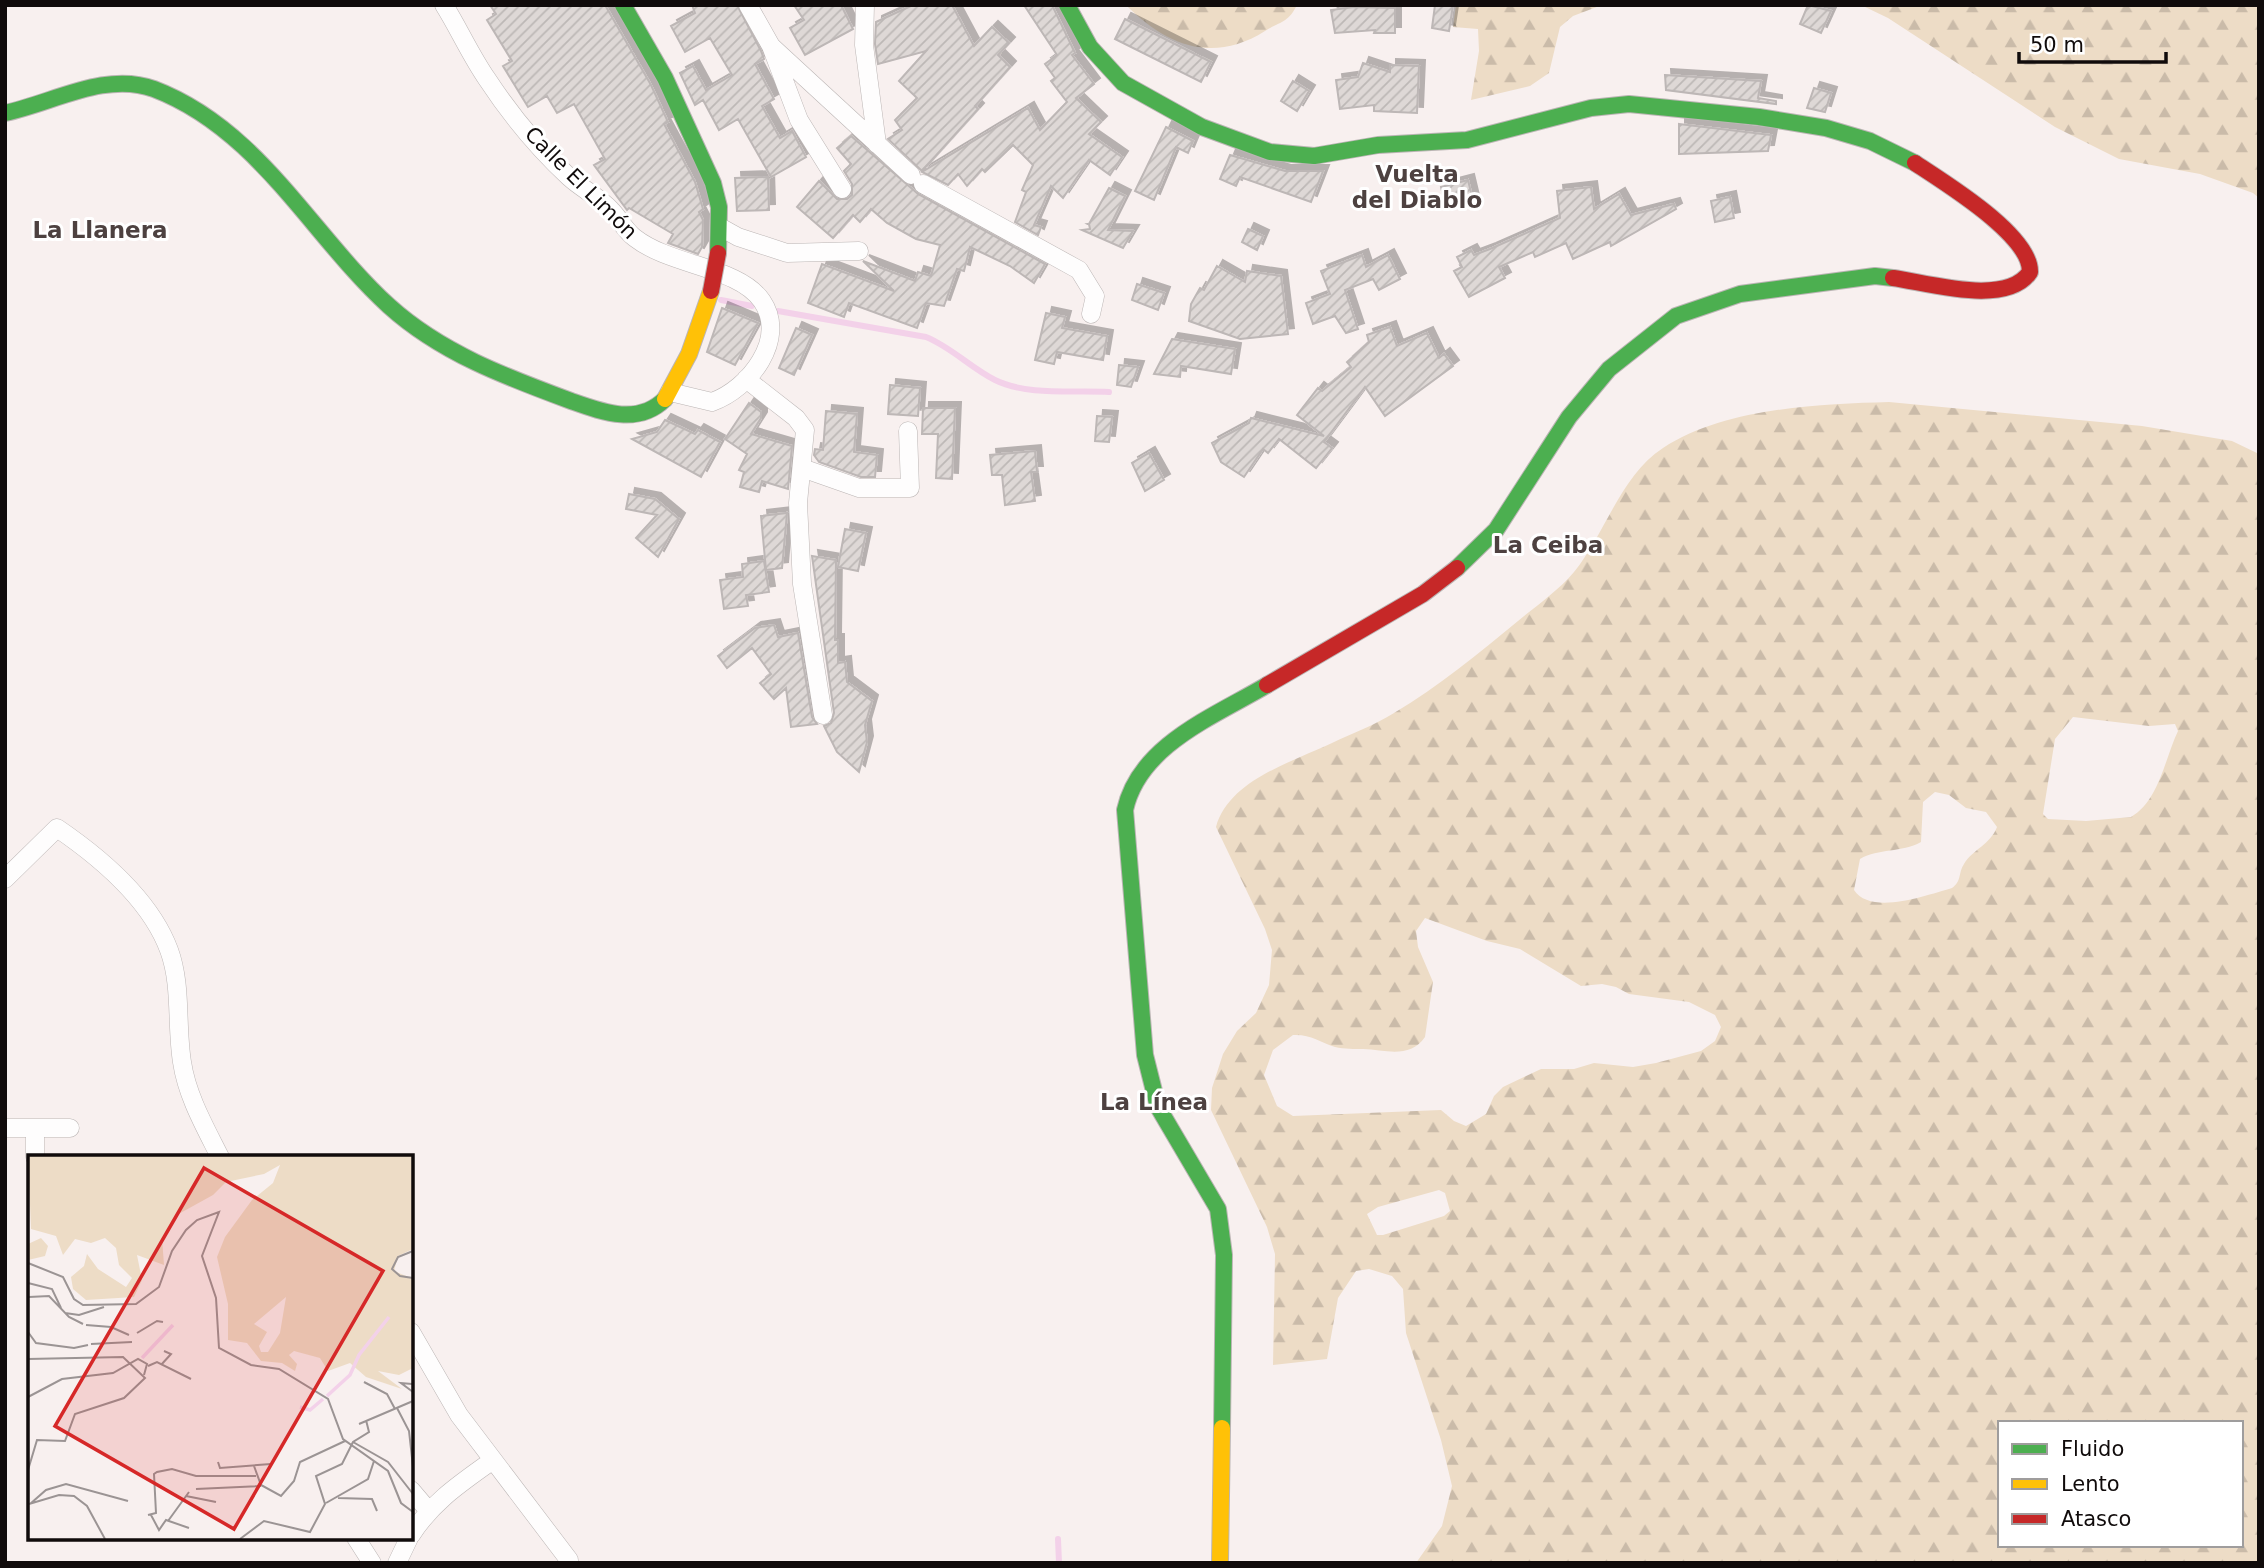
<svg xmlns="http://www.w3.org/2000/svg" width="2264" height="1568" viewBox="0 0 2264 1568" font-family="'DejaVu Sans',sans-serif">
	<defs>
		<pattern id="forest-firs" width="22" height="20" patternUnits="userSpaceOnUse" patternTransform="scale(1.75)"><rect width="22" height="20" fill="#eddcc6"/><path d="M5 1l3.5 6h-7zM16 11l3.5 6h-7z" fill="#cabba9"/></pattern>
		<pattern id="building-hatch" width="6" height="6" patternUnits="userSpaceOnUse" patternTransform="scale(1.75)"><rect width="6" height="6" fill="#ded8d6"/><path d="M-1 1l2-2M0 6l6-6M5 7l2-2" fill="none" stroke="#bdb8b6"/></pattern>
		<filter id="shadow"><feDropShadow dx="6" dy="-6" stdDeviation="0" flood-color="#0004"/></filter>
	</defs>
	<rect width="100%" height="100%" fill="#f8f0ef"/>
	<path fill="url(#forest-firs)" fill-rule="evenodd" d="M1126,5h171c-9,18 -16,16 -32,26 -52,33 -98,15 -139,-26z
		M1456,5h146l-29,11 -13,11 -11,46 -19,13 -59,14 8,-49 -1,-22 -25,-2z
		M1861,5h398v193l-6,-5 -53,-19 -81,-15 -64,-32 -167,-109z
		M1889,402l253,24 90,15 27,13v1109h-843l26,-37 10,-40 -11,-46 -35,-107 -3,-44 -11,-13 -23,-7 -13,2 -18,27 -11,61 -54,6 2,-111 -8,-27 -56,-117 1,-22 11,-34 14,-23 19,-18 13,-28 3,-35 -7,-21 -49,-102c13,-47 76,-65 116,-84 21,-10 43,-18 62,-30 45,-27 84,-59 124,-92 18,-15 40,-30 56,-49 31,-38 47,-97 89,-124 61,-40 155,-44 226,-46zM2073,717l76,9 26,-2 3,7c-13,27 -19,70 -47,86l-45,4 -38,-2 -5,-5 12,-75zM1935,792l14,3 17,13 20,4 11,15c-7,18 -24,22 -33,37 -6,9 -2,17 -12,24 -25,7 -81,28 -98,2l6,-31c19,-11 41,-6 61,-17l2,-40zM1425,918l62,23 33,8 61,37 21,-2 14,3 13,7 60,8 26,13 6,12 -6,14 -14,10 -45,12 -23,4 -39,-4 -20,6h-33l-38,18 -9,9 -8,18 -20,12 -12,-5 -13,-11 -148,6 -16,-10 -13,-31 9,-25 20,-15c17,-1 27,7 42,12 9,2 20,2 28,2 23,1 47,10 62,-12l8,-55 -15,-35 -2,-16zM1439,1190l6,3 5,18 -6,5 -61,19h-6l-10,-21 11,-7zM2000,1423h241v122h-241z"/>
	<g fill="none" stroke-linecap="round" stroke-linejoin="round">
		<path stroke="#f3d1e9" stroke-width="6" d="M721,300l31,6
			M778,311l148,26c25,10 45,31 69,43 32,16 79,10 114,12
			M1058,1539l1,24"/>
	</g>
	<path fill="url(#building-hatch)" stroke="#bdb7b6" stroke-width="2" filter="url(#shadow)" d="M490,5h115l46,80 17,37 -4,2 31,58 8,27 -4,3 4,8 -1,27 -4,7 -30,-11 5,-9 -44,-26 -2,2 -33,-45 11,-6 -31,-55 -17,9 -10,-17 -19,11 -25,-41 9,-5 -25,-41 9,-6z
		M692,5h45l24,46 3,8 -9,5 19,35 -12,7 18,32 12,-7 14,26 -35,20 -33,-58 -19,11 -16,-30 -8,5 -15,-32 13,-7 13,24 26,-15 -22,-37 -25,14 -14,-26 24,-13z
		M794,5h47l12,24 -48,26 -15,-27 14,-8z
		M913,5h39l22,41 18,-19 17,16 -11,12 12,12 -35,39 3,3 -56,62 -34,-32 14,-9 -7,-10 22,-22 -18,-17 27,-30 -48,13 -3,-20 1,-22z
		M1024,5h28l23,48 -3,2 22,29 -18,14 25,24 -12,12 33,23 -12,18 -21,-15 -26,38 -12,-12 -17,39 7,2 -3,8 -23,-13 11,-30 -4,-2 11,-25 -20,-20 -28,27 -3,-3 -15,17 -9,-12 -10,11 -26,-13 106,-64 12,22 27,-28 -16,-21 4,-3 -10,-14 12,-9z
		M1435,5h18l-4,26 -17,-3z
		M1808,5l23,6 -10,22 -21,-9z
		M1354,7l41,1v25h-21l1,-3 -40,3 -4,-23z
		M1125,19l86,43 -10,20 -86,-43z
		M1363,63l27,9v-7l29,1 -2,47 -43,-2v-6l-34,4 -4,-29 22,-3z
		M1665,75l96,6 -3,17 18,3v3l-110,-14z
		M1293,81l16,10 -12,20 -16,-10z
		M1814,88l17,5 -6,19 -18,-4z
		M1679,124l92,11 -3,16 -89,3z
		M1166,127l27,14 -5,12 -12,-6 -22,53 -19,-9z
		M851,136l67,58 127,70 -11,19 -24,-17 -40,-19 -6,24 -7,-2 -13,37 -18,-3 -9,25 -68,-25 -5,14 -36,-14 14,-39 72,27 -31,-30 52,20 3,-9 13,4 9,-31 -24,-6 -29,-16 -16,-14 -11,13 -7,-7 -20,23 -36,-31 22,-26 18,18h10l5,-4v-11l-8,-13 7,-7 -14,-16z
		M1230,155l55,16h38l-12,31 -71,-25 -4,9 -16,-7z
		M768,177l1,33 -32,1 -2,-33z
		M1468,180l5,21 -27,7 -5,-21z
		M1591,187l3,22 25,-15 12,21 43,-11 2,5 -65,37 -1,-4 -37,17 -7,-16 -31,14 -2,-5 -34,15 6,11 -36,19 -15,-26 8,-4 -5,-10 14,-7 3,5 16,-6 70,-31 -3,-27z
		M1109,188l16,8 -17,34 25,1 -10,17 -41,-18 8,-1 -1,-5z
		M1730,197l4,21 -19,4 -4,-21z
		M1248,229l15,7 -6,14 -15,-8z
		M1362,255l4,12 22,-12 12,24 -21,11 -6,-11 -28,11 13,39 -12,4 -11,-17 -22,8 -7,-21 24,-9 -9,-23z
		M1217,266l28,16 2,-11 34,5 7,58 -48,5 -51,-18 2,-17 9,-16 4,2z
		M1137,284l27,9 -6,17 -26,-10z
		M722,308l36,15 -23,42 -28,-13z
		M1046,313l19,4 -3,11 45,8 -4,24 -46,-8 -3,12 -19,-4z
		M1390,327l7,19 30,-13 12,25 5,-4 9,12 -68,50 -20,-29 -41,55 8,6 -16,20 -37,-29 -11,14 -5,-4 -19,28 -23,-15 -9,-19 37,-20 2,-5 73,18 -27,-21 21,-27 4,3 29,-24 -4,-5 22,-20 -2,-7z
		M796,328l16,7 -18,40 -15,-7z
		M1172,339l63,10 -4,25 -50,-8 -1,11 -26,-3z
		M1119,365l19,2 -7,20 -14,-2z
		M890,385l30,3 -2,28 -30,-2z
		M749,403l12,9v6l-10,16 41,12 -4,43 -26,-8 -3,11 -19,-5 4,-15 -5,-2 8,-16 -22,-15z
		M923,408h32l-3,71 -16,-1 2,-44h-16z
		M826,411l31,3 -3,38 23,3 -2,22h-14l-42,-15 -5,-7 1,-6 8,1z
		M1097,416l15,1 -3,25 -14,-1z
		M665,420l30,14 3,-4 22,12 -19,35 -69,-38 25,-7z
		M1035,451l2,21h-6l4,29 -30,4 -3,-30h-10l-2,-20z
		M1149,453l15,27 -19,11 -13,-28z
		M629,494l26,5 24,20 -21,38 -22,-19 21,-23 -31,-6z
		M787,513l-5,55 -16,2 -5,-54z
		M845,529l21,4 -8,38 -20,-4z
		M812,556l24,4 -1,80h3v23l7,-1 2,20 25,19 -7,24 2,17 -8,30 -22,-20 -13,-26 7,-3 3,-10z
		M764,561l5,31 -23,3 2,11 -24,3 -4,-29 23,-3 -1,-13z
		M774,625l4,12 20,-4 14,84 5,7 -26,3 -5,-39 -12,11 -14,-16 11,-9 -19,-26 -25,20 -9,-12 37,-28z"/>
	<g fill="none" stroke-linecap="round" stroke-linejoin="round">
		<g stroke="#bbb5b4" stroke-width="19">
			<path id="street" d="M444,5c15,24 27,51 43,74 23,35 52,70 82,98 13,12 30,20 42,33 9,9 14,21 24,28 36,28 104,29 127,63 26,38 -13,88 -50,101l-42,-10
				M748,5l23,41 28,74 43,69
				M865,5l-1,40 13,99
				M771,46l140,129
				M923,184l156,86 16,26 -4,18
				M720,227l18,10 49,16 72,-2
				M746,379l50,39 9,12 -7,73 4,81 21,131
				M802,468l57,20h51l-2,-57
				M5,879l52,-51c44,30 93,71 112,122 13,35 7,75 13,112 5,34 23,65 38,95
				M5,1128h65
				M35,1157v-29
				M411,1332l48,83 110,145
				M411,1490l17,20
				M411,1535c22,-34 50,-52 82,-75
				M356,1538l16,25
				M397,1563l12,-25"/>
		</g>
		<g stroke="#bbb5b4" stroke-width="18">
			<path id="fast" d="M623,5l42,73 48,105 6,24 -1,46
				M1067,5l23,42 33,36 79,44 68,25 44,4 64,-11 89,-5 124,-32 38,-4 130,13 67,11 44,13 45,22
				M5,113c48,-10 100,-42 149,-24 105,40 157,146 235,217 52,47 117,71 182,95 31,11 67,25 94,-2
				M1457,568l39,-38 73,-113 40,-48 67,-53 64,-22 135,-18 18,2
				M1222,1428l2,-173 -6,-46 -60,-102 -13,-52 -20,-245c14,-65 90,-94 142,-125"/>
		</g>
		<g stroke="#bbb5b4" stroke-width="18">
			<path id="slow" d="M665,399l24,-45 22,-63
				M1220,1563l2,-135"/>
		</g>
		<g stroke="#bbb5b4" stroke-width="18">
			<path id="jam" d="M1893,278c36,5 114,29 137,-6 1,-37 -85,-89 -115,-109
				M1267,685l156,-91 34,-26"/>
		</g>
		<use href="#street" stroke="#fefdfd" stroke-width="18"/>
		<use href="#fast" stroke="#4caf50" stroke-width="16"/>
		<use href="#slow" stroke="#ffc107" stroke-width="16"/>
		<use href="#jam" stroke="#c62828" stroke-width="16"/>
		<g stroke="#bbb5b4" stroke-width="18" stroke-linecap="butt">
			<path id="jam-bridge" d="M711,291l7,-38"/>
		</g>
		<use href="#jam-bridge" stroke="#c62828" stroke-width="16"/>
	</g>
	<g text-anchor="middle" dominant-baseline="central" stroke-width="6" stroke-linejoin="round" paint-order="stroke">
		<g font-size="21" fill="#100b0b" stroke="#fff">
			<text transform="translate(581 183) rotate(45)">Calle El Limón</text>
		</g>
		<g font-size="23" font-weight="bold" fill="#4d4140" stroke="#fff">
			<text x="1417" y="174">Vuelta<tspan x="1417" dy="26">del Diablo</tspan></text>
			<text x="100" y="230">La Llanera</text>
			<text x="1548" y="545">La Ceiba</text>
			<text x="1154" y="1102">La Línea</text>
		</g>
	</g>
	<g transform="translate(28 1155)">
		<rect width="385" height="385" fill="#f8f0ef"/>
		<path d="M0,1h385v93l-15,7 -4,15 19,8v89l-14,7 -21,-4 24,18 -36,-12 -16,-14 -22,8 -8,-13 -26,-7 -5,4 8,9 -2,7 -13,-8 -21,-2 -14,-18 -19,-3v-36l-11,-47 8,-20 27,-37 21,-17 7,-18 -16,9 -38,8 -13,13 -38,21 -13,22 2,27 -27,-10 5,25 -8,17 -48,3 -13,-11 -2,-12 13,-11 3,-12 11,15 28,18 6,-9 -13,-13 -3,-17 -11,-10 -14,5 -16,-4 -12,16 -7,-19 -25,-7zM258,142l-6,36 -12,19h-7l-2,-6 8,-14 -13,-8zM13,83l7,8 -3,10 -17,4v-16z" fill="#eddcc6" fill-rule="evenodd"/>
		<path fill="none" stroke="#f3d1e9" stroke-width="3.5" d="M114,203l31,-33M299,241l23,-21 9,-20 30,-38M272,252l10,3 13,-11"/>
		<path fill="none" stroke="#9b9494" stroke-width="2" d="M385,96l-15,6 -6,12 8,7 13,2M0,108l35,14 11,22 9,6 53,-1 23,-17 13,-36 14,-21 11,-10 22,-8 -17,44 14,42 3,50 32,17 28,4 49,30 15,40 45,32 13,32 12,9M0,128l24,6 9,19M1,142l20,-1 20,21 14,7M37,158l14,2 25,-8M58,170l25,2 18,8M0,177l8,11 38,5 14,-3M109,178l20,-12 6,1M63,189l41,-2M0,204l95,-2 22,21 -21,20 -49,16 -10,27 -28,-1 -9,30M133,210l10,-11 -7,-3M120,211l9,-4 34,17M336,227l23,12 8,15M384,229l-11,-1 12,9M0,242l34,-18 51,-6 25,-14 9,5 -3,11M369,253l12,23 4,36M331,269l54,-23M325,287l35,20 25,32M190,307l2,6 51,-4M226,311l7,19 20,11 13,-15 6,-19 45,-21M168,334l65,-3M158,341l30,6M310,343l34,1 5,12M298,348l42,-24 6,-18M1,349l30,-9 15,1 13,10 18,33M2,349l16,-14 20,-6 62,17M120,360l8,-2 -2,-39 3,-2 15,-3 24,7h60M123,360l8,15 7,-10 23,8M140,366l21,-29M212,384l24,-18 46,11 15,-28 -9,-28 26,-12 11,-22 16,-10 -3,-12"/>
		<path fill="#d62828" fill-opacity="0.15" stroke="#d62828" stroke-width="3.5" d="M176,13l179,103 -149,258 -179,-103z"/>
		<rect width="385" height="385" fill="none" stroke="#100b0b" stroke-width="3.5"/>
	</g>
	<rect width="2264" height="1568" fill="none" stroke="#100b0b" stroke-width="14"/>
	<rect x="1998" y="1421" width="245" height="126" fill="#ffffff" stroke="#9f9d9d" stroke-width="2"/>
	<rect x="2012" y="1444" width="35" height="10" fill="#4caf50" stroke="#9f9d9d" stroke-width="2"/>
	<text x="2061" y="1456" font-size="21" fill="#100b0b">Fluido</text>
	<rect x="2012" y="1479" width="35" height="10" fill="#ffc107" stroke="#9f9d9d" stroke-width="2"/>
	<text x="2061" y="1491" font-size="21" fill="#100b0b">Lento</text>
	<rect x="2012" y="1514" width="35" height="10" fill="#c62828" stroke="#9f9d9d" stroke-width="2"/>
	<text x="2061" y="1526" font-size="21" fill="#100b0b">Atasco</text>
	<path d="M2019 52v10h147v-10" fill="none" stroke="#100b0b" stroke-width="3.5"/>
	<text x="2030" y="52" font-size="21" fill="#100b0b" stroke="#ffffff" stroke-width="5" paint-order="stroke">50 m</text>
</svg>
